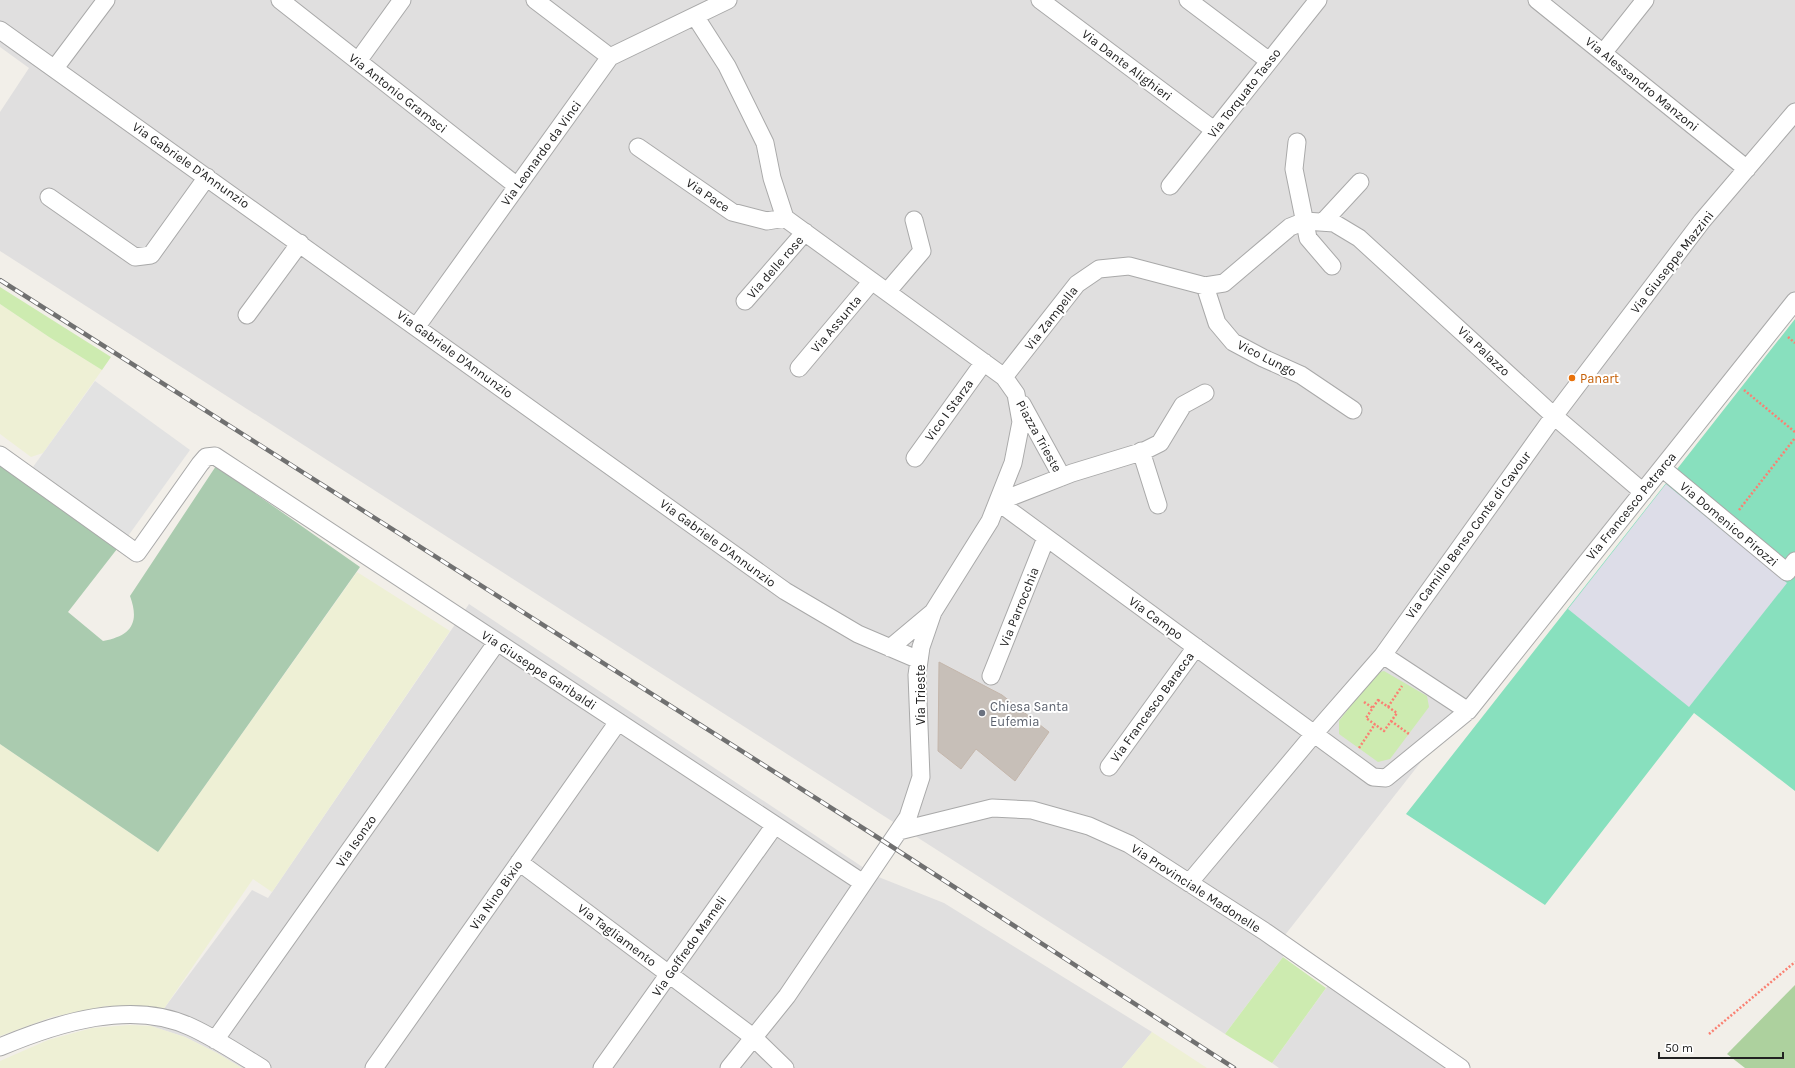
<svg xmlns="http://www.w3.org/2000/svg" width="1795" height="1068" viewBox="0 0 1795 1068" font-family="Karla,sans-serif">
	<rect width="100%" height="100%" fill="#f2efe9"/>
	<path fill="#e0dfdf" d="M0,0h1795v292l-327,410 -183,233 -2,22 -58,77 -1225,-783v-139l29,-44 -29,-21z
		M469,604l407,272 68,27 208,129 -30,36h-880l-25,-15 -32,-16 -34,-11 101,-136 16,8z
		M1329,984l120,84h-170l-7,-5z"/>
	<path fill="#eef0d5" d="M0,304l49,33 53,33 -59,83 -12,4 -31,-23z
		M357,572l93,59 -178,261 -19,-13 -90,131 -27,-4h-30l-54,11 -52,19v-292l158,108z
		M130,1025l21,1 34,11 32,16 25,15h-242v-7l48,-21 44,-12z
		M1152,1032l55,36h-85z"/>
	<path fill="#cdebb0" d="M0,287l111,70 -9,13 -53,-33 -49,-33z
		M1384,671l43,25 2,11 -39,52 -12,3 -39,-28v-13l37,-48z
		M1283,957l43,31 -54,75 -47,-29z"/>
	<path fill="#add19e" d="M1795,985v83h-50l-18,-14z"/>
	<path fill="#aacbaf" d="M0,465l117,84 -49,63 35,29c28,-5 37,-18 27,-45l86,-130 144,101 -202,285 -158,-108z"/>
	<path fill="#88e0be" d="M1795,319v472l-101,-78 -149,192 -139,-91z"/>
	<path fill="#e2e2e2" d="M95,381l95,69 -62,86 -95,-69z"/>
	<path fill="#dddde8" d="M1666,484l121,99 -98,124 -121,-98z"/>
	<path fill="#c7bfb8" stroke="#c4b6ab" d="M939,662l63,33 47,37 -34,49 -39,-32 -15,20 -23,-18z"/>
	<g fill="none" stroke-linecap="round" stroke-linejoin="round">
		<g stroke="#a9a9a9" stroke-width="19">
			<path id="minor" d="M280,0l237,186
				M535,0l75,57
				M1040,0l174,130
				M1188,0l81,61
				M1537,0l210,169
				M695,16l32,50 38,77 7,35 13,40
				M0,30l785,561 73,43 61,26
				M1603,53l42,-53
				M358,61l44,-61
				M55,68l51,-68
				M1297,142l-3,27 14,69 24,28
				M638,147l94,65 35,9 18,-3
				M1170,186l148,-186
				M49,197l86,60 16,-2 56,-78
				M1323,222l37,-40
				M1205,286l12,37 16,19 30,16 38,17 52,35
				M887,292l35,-41 -8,-31
				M745,301l60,-69
				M247,315l53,-72
				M417,326l193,-269 118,-57
				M799,368l73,-87
				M1004,377l73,-93 22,-15 30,-3 76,20 19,-3 66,-56 15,-6 29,2 25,15 195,178 89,76
				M1022,404l40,73
				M1141,451l17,54
				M0,455l137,98 63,-89 6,-7 9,-1 648,427
				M915,458l69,-96
				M1662,468l125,104 8,-11
				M998,502l375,275 13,1 82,-67 327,-410
				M998,502l74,-29 72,-22 16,-8 23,-38 22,-12
				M890,648l43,-36
				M1383,655l171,-239 148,-195 93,-109
				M991,676l55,-138
				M1109,767l87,-120
				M899,831l93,-23 40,2 57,16 40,18 135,87 197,137
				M519,862l234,175 32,31
				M1189,883l125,-149 69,-79 85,56
				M215,1040l282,-398
				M0,1047c57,-24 132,-48 191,-20 24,11 48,27 71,41
				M374,1068l244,-346
				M602,1068l173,-243
				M729,1068l58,-72 121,-179 13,-40 -4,-102 4,-28 12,-35 57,-91 23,-58 8,-41 -5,-28 -12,-17 -219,-159"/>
		</g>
		<path stroke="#fa8072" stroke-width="2.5" stroke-dasharray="2 2" stroke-linecap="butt" d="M1788,337l7,6
			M1744,390l51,42
			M1739,510l56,-72
			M1378,700l19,13 -13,18 -18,-13z
			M1364,702l9,6
			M1388,707l14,-21
			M1391,721l18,13
			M1359,748l16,-24
			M1709,1034l86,-72"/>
		<use href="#minor" stroke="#fff" stroke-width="17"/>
		<g stroke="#707070" stroke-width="4.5">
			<path id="rail" d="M0,280l877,557 357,231"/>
		</g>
		<use href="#rail" stroke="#fff" stroke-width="3" stroke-dasharray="9" stroke-linecap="butt"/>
	</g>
	<circle fill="#e8710a" stroke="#fff" stroke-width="1.5" cx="1572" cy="378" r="4"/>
	<circle fill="#6b7280" stroke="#fff" stroke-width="1.5" cx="982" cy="713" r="4"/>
	<g text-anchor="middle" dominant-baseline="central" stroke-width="4" stroke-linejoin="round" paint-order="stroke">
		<g font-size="13" fill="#222" stroke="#fff">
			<text transform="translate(1127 65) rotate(37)">Via Dante Alighieri</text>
			<text transform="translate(1642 84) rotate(39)">Via Alessandro Manzoni</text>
			<text transform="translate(398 93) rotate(38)">Via Antonio Gramsci</text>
			<text transform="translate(1244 93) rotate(-52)">Via Torquato Tasso</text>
			<text transform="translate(541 153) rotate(-54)">Via Leonardo da Vinci</text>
			<text transform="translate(191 165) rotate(35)">Via Gabriele D'Annunzio</text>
			<text transform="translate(708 195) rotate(34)">Via Pace</text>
			<text transform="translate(1672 262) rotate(-52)">Via Giuseppe Mazzini</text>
			<text transform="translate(775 267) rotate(-49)">Via delle rose</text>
			<text transform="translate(1051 318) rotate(-52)">Via Zampella</text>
			<text transform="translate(836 324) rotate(-50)">Via Assunta</text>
			<text transform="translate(1484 351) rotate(43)">Via Palazzo</text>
			<text transform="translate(455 354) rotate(36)">Via Gabriele D'Annunzio</text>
			<text transform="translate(1267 358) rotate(27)">Vico Lungo</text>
			<text transform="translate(949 410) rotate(-54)">Vico I Starza</text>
			<text transform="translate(1039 436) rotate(61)">Piazza Trieste</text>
			<text transform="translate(1631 506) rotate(-51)">Via Francesco Petrarca</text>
			<text transform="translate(1729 524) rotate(40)">Via Domenico Pirozzi</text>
			<text transform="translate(1468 535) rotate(-54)">Via Camillo Benso Conte di Cavour</text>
			<text transform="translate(718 543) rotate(36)">Via Gabriele D'Annunzio</text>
			<text transform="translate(1019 607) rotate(-68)">Via Parrocchia</text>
			<text transform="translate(1156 618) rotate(36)">Via Campo</text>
			<text transform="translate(539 670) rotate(33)">Via Giuseppe Garibaldi</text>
			<text transform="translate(920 695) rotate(-90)">Via Trieste</text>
			<text transform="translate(1152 707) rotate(-54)">Via Francesco Baracca</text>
			<text transform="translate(356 841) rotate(-55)">Via Isonzo</text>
			<text transform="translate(1196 888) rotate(33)">Via Provinciale Madonelle</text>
			<text transform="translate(496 895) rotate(-55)">Via Nino Bixio</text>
			<text transform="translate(617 935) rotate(37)">Via Tagliamento</text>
			<text transform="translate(689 946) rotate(-55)">Via Goffredo Mameli</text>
		</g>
		<g font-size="13" fill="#c56008" stroke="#fff" text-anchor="start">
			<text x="1580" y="378">Panart</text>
		</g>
		<g font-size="13" fill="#5b616d" stroke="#fff" text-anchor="start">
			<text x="990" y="706">Chiesa Santa<tspan x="990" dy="15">Eufemia</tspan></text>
		</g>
	</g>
	<path d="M1659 1052v6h124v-6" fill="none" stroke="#222222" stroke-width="2"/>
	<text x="1665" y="1052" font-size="12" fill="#222222" stroke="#ffffff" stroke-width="3" paint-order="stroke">50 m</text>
</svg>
